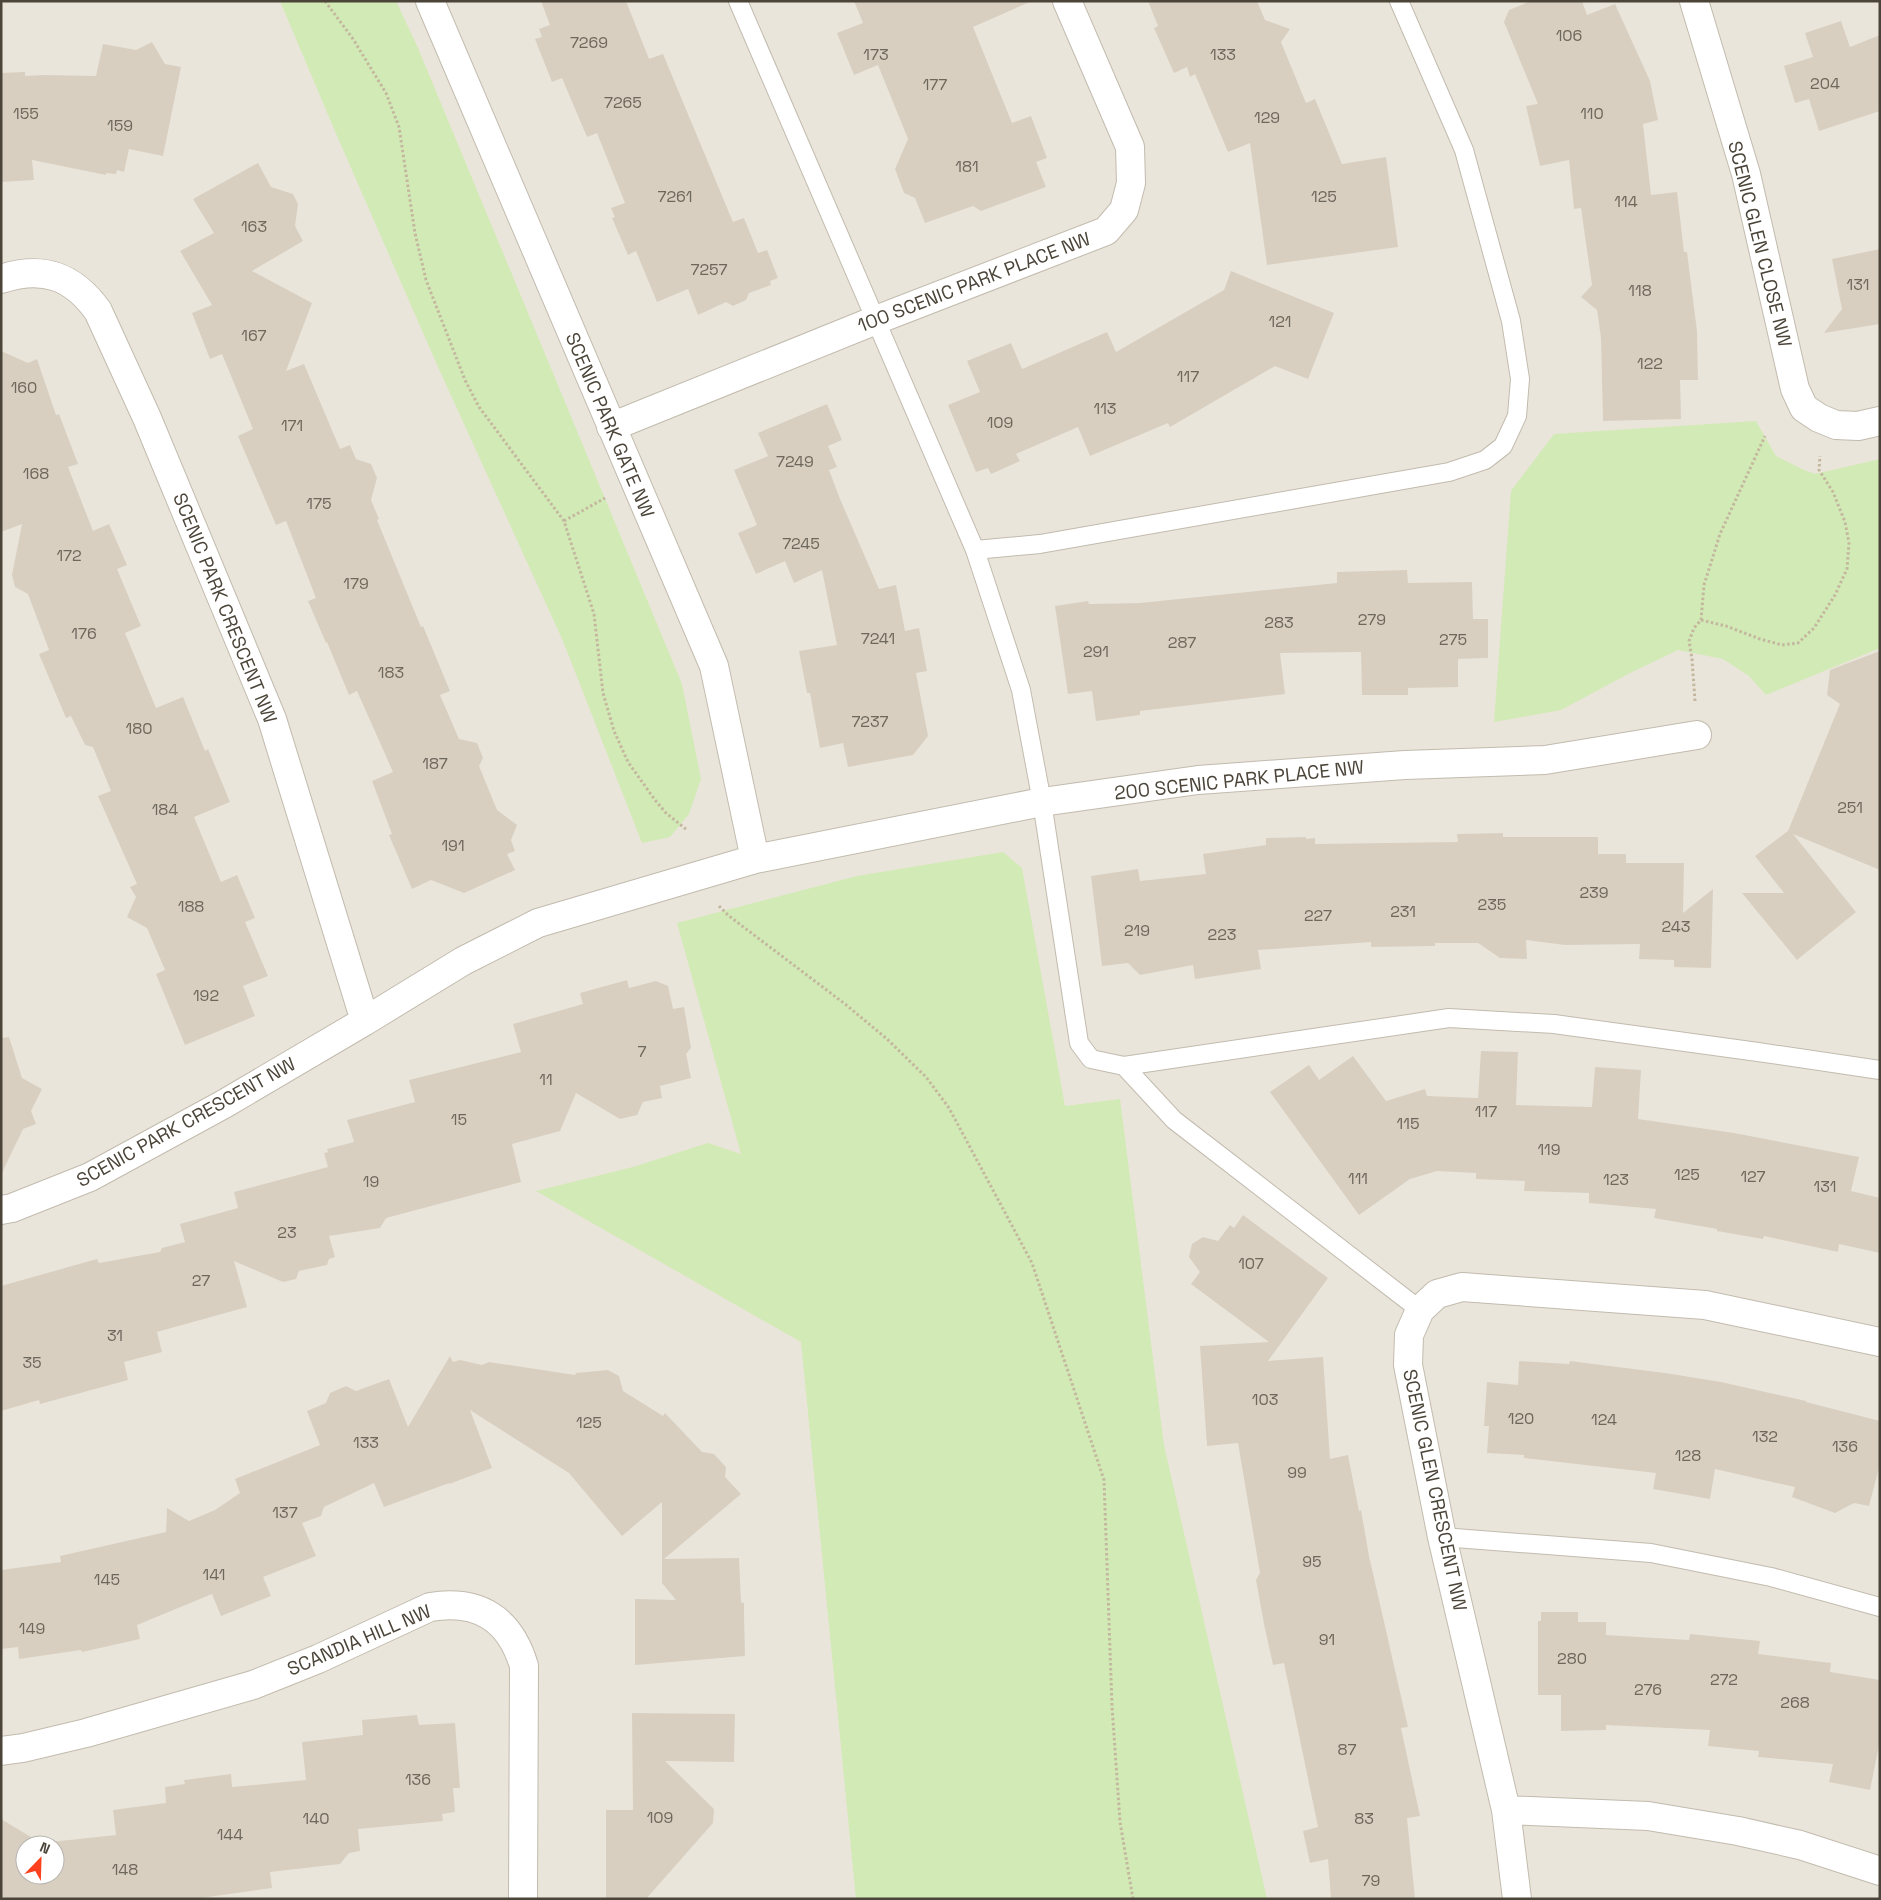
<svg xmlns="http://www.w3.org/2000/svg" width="1881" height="1900" viewBox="0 0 1881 1900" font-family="'Space Grotesk',sans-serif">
	<rect width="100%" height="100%" fill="#f6f3ec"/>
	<path fill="#eae5da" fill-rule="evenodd" d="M1,1h1879v1898h-1879zM25,1845h30v30h-30z"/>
	<path fill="#d2eab5" d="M280,1h116l22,47 264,636 19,95 -12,35 -19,23 -28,6 -79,-202 -125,-274 -104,-238z
		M1756,421l20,35 28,14 11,4 65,-15v189l-114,47 -17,-19 -26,-17 -45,-9 -48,23 -69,37 -67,12 17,-231 43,-57z
		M1003,852l19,16 43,238 55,-7 44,346 103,454h-411l-55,-557 -265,-151 97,-24 75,-24 33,11 -64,-231 180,-47z"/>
	<path fill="#d8cfc1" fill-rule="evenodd" d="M541,1h85l23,58 14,-5 70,168 11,-4 14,35 9,-3 11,28 -8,3 1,4 -22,8 -3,7 -13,6 -7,-4 -28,13 -10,-26 -31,13 -21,-51 -8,4 -16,-37 3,-1 -4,-9 14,-5 -28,-70 -10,4 -25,-59 -10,4 -17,-43 7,-2 -3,-8 11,-4z
		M854,1h178l-59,26 39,96 19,-7 16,42 -11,4 10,25 -65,24 -8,-5 -48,17 -10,-25 -11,-5 -9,-24 13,-30 -30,-74 -24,10 -17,-42 26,-10z
		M1148,1h109l8,19 25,9 -9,13 25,61 9,-4 27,65 44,-7 12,90 -131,18 -17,-122 -22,9 -33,-78 -5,3 -3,-10 -13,6 -20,-45 4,-2z
		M1531,1h51l5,14 28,-11 35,77 8,39 -15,4 8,71 26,-3 7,60h3l10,79 1,49h-18l1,39 -78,2 -2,-83 -4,-28 -16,-13 11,-12 -11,-77 -7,1 -5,-49 -29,6 -14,-60 12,-2 -34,-82 5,-12z
		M1841,21l9,26 30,-12v76l-61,20 -10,-32 -14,4 -11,-37 29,-9 -8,-24z
		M152,42l13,22 16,3 -18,89 -34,-7 -5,23 -7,-2 -1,4 -10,-1v2l-74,-15 2,20 -33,2v-109l24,-1v4l20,-1 51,1 7,-32 33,6z
		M258,163l13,24 22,7 5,10 -3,22 8,15 -51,30 60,32 -26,68 18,-7 36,85 10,-4 6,14 15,5 6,14 -6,22 8,19 -2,1 44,107 2,-1 27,65 -10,4 19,44 18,4 6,15 -4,8 18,44 20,15 -6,15 4,11 -8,3 8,16 -51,23 -33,-13 -19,9 -23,-54 3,-1 -20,-53 21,-9 -36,-81 -8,4 -22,-53 -1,1 -18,-42 8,-3 -30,-77 -10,4 -38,-89 15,-7 -31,-75 -12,5 -18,-46 20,-8 -32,-54 34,-18 -21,-34z
		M1880,249v75l-56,9 18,-24 -10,-50z
		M1231,271l103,42 -26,66 -33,-13 -105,61 -2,-4 -78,33 -12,-29 -62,27 4,7 -29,13 -3,-6 -12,4 -28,-67 32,-13 -13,-31 44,-18 11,26 85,-37 9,20 108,-62z
		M1,351l27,12 9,-4 19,56 3,-1 19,50 -10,3 25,64 16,-7 18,41 -10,4 24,57 -16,7 31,75 27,-11 22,54 3,-2 22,53 -36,15 27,65 16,-7 18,43 -10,4 23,54 -25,10 12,30 -70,29 -29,-71 9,-4 -18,-42 -20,-11 9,-20 -6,-10 7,-3 -39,-88 13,-5 -18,-44 -8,-2 -14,-29 -5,2 -27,-64 10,-4 -21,-56 -13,-7 -3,-12 10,-51 -21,8z
		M827,404l15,36 -14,6 9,21 -8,3 11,29 39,90 17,-4 9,46 14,-3 8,43 -11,2 12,63 -15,19 -65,12 -5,-24 -23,5 -10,-55h-3l-8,-42 38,-6 -15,-75 -28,13 -9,-22 -29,13 -18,-41 19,-8 -23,-55 34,-14 -10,-23z
		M1407,570l1,13 64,-1 1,37h15v39l-30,1v28l-50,1v7h-46l-1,-43 -81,1 5,41 -145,17v4l-44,6 -4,-30 -24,3 -13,-88 33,-5 1,3 51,-1 197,-20v-11z
		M1880,651v219l-87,-36 63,78 -59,48 -55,-67h42l-29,-37 33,-25 52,-127 -13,-9 3,-25z
		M1503,833v4h95v17h28v9h58l-1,50 30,-24 -2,79 -37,-1v-7l-35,-1 1,-15 -75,1 -39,-5 1,19 -27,-1 -22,-15h-43v3l-64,1v-5l-113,8 3,19 -66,10 -2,-14 -53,10 -12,-12 -26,3 -11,-90 47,-7 2,12 66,-7 -3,-20 63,-9v-7l40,-1v2l9,-1v6l143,-2 -1,-8z
		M627,980l2,8 27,-7 12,5 5,23 11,-2 7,41 -5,6 5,24 -31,8 2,12 -19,4 -6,13 -17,4 -44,-26 -16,38 -48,13 9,38 -135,36 -6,10 -51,8 6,21 -6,2 -2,6 -28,6 -3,8 -13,3 -49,-21 13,46 -90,25 5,20 -38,10 4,18 -88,24 -1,-4 -38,11v-125l96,-27 2,4 61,-11 2,-4 23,-6 -5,-18 58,-16 -4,-16 94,-25 -4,-14 4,-1 -1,-3 27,-7 -7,-22 68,-18 -6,-22 112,-28 -8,-28 70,-20 -3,-11z
		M9,1037l13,41 20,11 -11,22 5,13 -13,5 -22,46v-137z
		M1481,1051l37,1 -2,53 76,2 3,-40 46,3 -3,49 96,14 125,24 -8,34 29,7v55l-41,-9 -1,8 -74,-16 -1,3 -46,-8v-2l-63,-11 2,-9 -67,-6v-10l-65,-2 1,-10 -49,-2v-6l-39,-2 -27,8 -51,36 -89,-123 39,-27 10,15 34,-24 33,45 39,-12 2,7 51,2z
		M1243,1215l85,63 -60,83 55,-4 7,102 18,-4 11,56 2,-1 8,46 39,171 -7,1 19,88 -13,2 8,81h-84l-3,-40 -18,4 -7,-32 15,-4 -34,-164 -11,2 -9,-41 -8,-44 4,-7 -22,-130 -31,3 -7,-100 69,-4 -78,-58 9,-12 -11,-15 3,-13 11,-7 15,4 12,-16 4,3z
		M450,1356l3,6 7,-2 22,5 7,-3 86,13 1,-2 32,-3 11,6 4,15 40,25 2,-3 37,39 12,2 12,13 -1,10 16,17 -77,65 75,-1 2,44 3,1v11l1,42 -110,9v-66l41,1 -14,-17v-81l-40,34 -53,-63 -99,-63 22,58 -43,16v-1l-65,24 -10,-24 -50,24 -3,9 -19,7 14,33 -53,21 8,19 -50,20 -9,-22 -75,31 3,14 -58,13 -1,-2 -62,9 -1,-12 -17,2v-79l60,-8 -1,-6 106,-24 1,-24 22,13 26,-11 25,-17 -5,-14 85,-34 -13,-34 19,-8 4,-10 16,-7 10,5 33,-12 19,48z
		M1519,1361l50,3 1,-3 95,12 56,9 85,19v1l74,19v43l-11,42 -15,-3 -19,10 -43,-16 3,-10 -80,-18 -5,30 -57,-10 3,-16 -132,-15v-3l-37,-2 2,-27h-5l3,-44 31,3z
		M1541,1612h37v10h28v13l83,5 1,-6 70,7 -2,13 73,9 -1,9 50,8v60l-10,50 -41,-8 4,-18 -75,-7 1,-6 -51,-5 2,-16 -104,-5v5l-45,1v-36h-23v-74h3z
		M632,1713l103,1 -1,48 -69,-1 49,48 -1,14 -67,76h-40v-89h27z
		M417,1715l2,10 36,-2 5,65h-7l2,24 -13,2 1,7 -85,8 2,22 -11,2 -9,11 -70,8 2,16 -78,11h-193v-80l40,24 75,-8 -3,-25 53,-7 -1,-16 20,-3 -1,-4 47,-6 1,13 74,-7 -4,-38 61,-7 -1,-15zM25,1845h30v30h-30z"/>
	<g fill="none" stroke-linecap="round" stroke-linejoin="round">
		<g stroke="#c2bbae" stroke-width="20">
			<path id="service" d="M738,1l237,549 65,-6 409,-72 36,-12 18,-14 14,-30 3,-37 -9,-58 -47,-171 -65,-149
				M975,550l46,140 21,112 37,241 12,16 33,7 325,-48 105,6 204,28 122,18
				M1124,1066l50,54 246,190
				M1442,1537l209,16 120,24 109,30"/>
		</g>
		<g stroke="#c2bbae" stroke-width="30">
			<path id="minor" d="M430,1l284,665 41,193
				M1694,1l52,173 49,215 9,19 15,10 17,7 22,1 22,-5
				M1,279c42,-14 72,-3 97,32l49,107 125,301 93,302 -141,83 -134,73 -78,31 -11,2
				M611,427l265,-107 230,-89 18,-21 7,-27 -1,-36 -63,-146
				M365,1021l98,-60 75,-38 217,-64 287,-57 156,-22 207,-15 140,-5 152,-25
				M1,1751l22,-3 63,-15 167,-48 65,-26 112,-52c49,-8 80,12 94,59l-1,233
				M1506,1810l142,6 90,15 62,14 80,26
				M1517,1899l-11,-89 -64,-273 -34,-172 1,-30 11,-25 17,-16 25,-7 243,18 175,37"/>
		</g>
		<path stroke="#c4b79f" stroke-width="3" stroke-dasharray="2.5 2.5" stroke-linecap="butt" d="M325,1l28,38 33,54 13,34 16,106 11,47 39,100 14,27 85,114 30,93 9,79 11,38 14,31 27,38 11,13 21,17
			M564,521l41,-23
			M1701,620l3,-35 16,-51 45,-98
			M1695,701l-3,-42 -3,-18 5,-13 7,-8 25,6 34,13 22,6 16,-2 16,-15 21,-33 12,-26 2,-26 -4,-21 -12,-30 -14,-22 1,-14
			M719,906l10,10 116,88 42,35 39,38 23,31 83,155 72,217 8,226 8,116 13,77"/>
		<use href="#service" stroke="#fff" stroke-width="18"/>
		<use href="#minor" stroke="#fff" stroke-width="28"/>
	</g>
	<g text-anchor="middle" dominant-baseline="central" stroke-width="4" stroke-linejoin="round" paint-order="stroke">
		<g font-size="16" fill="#6e675b">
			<text x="1569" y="35">106</text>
			<text x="589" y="42">7269</text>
			<text x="876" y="54">173</text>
			<text x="1223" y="54">133</text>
			<text x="1825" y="83">204</text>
			<text x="935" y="84">177</text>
			<text x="623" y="102">7265</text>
			<text x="26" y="113">155</text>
			<text x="1592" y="113">110</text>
			<text x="1267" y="117">129</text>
			<text x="120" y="125">159</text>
			<text x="967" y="166">181</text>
			<text x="675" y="196">7261</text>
			<text x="1324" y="196">125</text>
			<text x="1626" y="201">114</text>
			<text x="254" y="226">163</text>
			<text x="709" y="269">7257</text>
			<text x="1858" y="284">131</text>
			<text x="1640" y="290">118</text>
			<text x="1280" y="321">121</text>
			<text x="254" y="335">167</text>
			<text x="1650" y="363">122</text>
			<text x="1188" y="376">117</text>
			<text x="24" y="387">160</text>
			<text x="1105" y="408">113</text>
			<text x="1000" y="422">109</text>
			<text x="292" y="425">171</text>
			<text x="795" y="461">7249</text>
			<text x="36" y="473">168</text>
			<text x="319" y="503">175</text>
			<text x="801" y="543">7245</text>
			<text x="69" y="555">172</text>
			<text x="356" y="583">179</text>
			<text x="1372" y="619">279</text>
			<text x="1279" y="622">283</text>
			<text x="84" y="633">176</text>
			<text x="878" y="638">7241</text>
			<text x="1453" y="639">275</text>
			<text x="1182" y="642">287</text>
			<text x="1096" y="651">291</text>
			<text x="391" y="672">183</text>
			<text x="870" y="721">7237</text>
			<text x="139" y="728">180</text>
			<text x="435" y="763">187</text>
			<text x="1850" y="807">251</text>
			<text x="165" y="809">184</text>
			<text x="453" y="845">191</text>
			<text x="1594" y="892">239</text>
			<text x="1492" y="904">235</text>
			<text x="191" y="906">188</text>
			<text x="1403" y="911">231</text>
			<text x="1318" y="915">227</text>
			<text x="1676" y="926">243</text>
			<text x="1137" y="930">219</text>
			<text x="1222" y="934">223</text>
			<text x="206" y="995">192</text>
			<text x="642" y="1051">7</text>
			<text x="546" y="1079">11</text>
			<text x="1486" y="1111">117</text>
			<text x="459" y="1119">15</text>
			<text x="1408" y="1123">115</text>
			<text x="1549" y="1149">119</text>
			<text x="1687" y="1174">125</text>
			<text x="1753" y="1176">127</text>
			<text x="1358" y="1178">111</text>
			<text x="1616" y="1179">123</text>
			<text x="371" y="1181">19</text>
			<text x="1825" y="1186">131</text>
			<text x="287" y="1232">23</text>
			<text x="1251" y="1263">107</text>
			<text x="201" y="1280">27</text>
			<text x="115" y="1335">31</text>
			<text x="32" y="1362">35</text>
			<text x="1265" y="1399">103</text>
			<text x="1521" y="1418">120</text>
			<text x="1604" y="1419">124</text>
			<text x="589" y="1422">125</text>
			<text x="1765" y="1436">132</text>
			<text x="366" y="1442">133</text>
			<text x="1845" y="1446">136</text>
			<text x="1688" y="1455">128</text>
			<text x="1297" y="1472">99</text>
			<text x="285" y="1512">137</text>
			<text x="1312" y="1561">95</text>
			<text x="214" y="1574">141</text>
			<text x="107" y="1579">145</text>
			<text x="32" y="1628">149</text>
			<text x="1327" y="1639">91</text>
			<text x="1572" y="1658">280</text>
			<text x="1724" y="1679">272</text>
			<text x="1648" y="1689">276</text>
			<text x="1795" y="1702">268</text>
			<text x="1347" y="1749">87</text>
			<text x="418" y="1779">136</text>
			<text x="660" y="1817">109</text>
			<text x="316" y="1818">140</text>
			<text x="1364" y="1818">83</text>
			<text x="230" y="1834">144</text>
			<text x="125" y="1869">148</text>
			<text x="1371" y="1880">79</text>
		</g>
		<g font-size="19" fill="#4b4439" stroke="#fff">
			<text transform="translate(1760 244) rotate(76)">SCENIC GLEN CLOSE NW</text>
			<text transform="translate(974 282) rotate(-21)">100 SCENIC PARK PLACE NW</text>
			<text transform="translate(610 425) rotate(67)">SCENIC PARK GATE NW</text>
			<text transform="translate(225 608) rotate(68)">SCENIC PARK CRESCENT NW</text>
			<text transform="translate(1239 780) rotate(-6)">200 SCENIC PARK PLACE NW</text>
			<text transform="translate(186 1122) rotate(-29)">SCENIC PARK CRESCENT NW</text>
			<text transform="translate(1435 1490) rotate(78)">SCENIC GLEN CRESCENT NW</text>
			<text transform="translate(359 1640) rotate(-23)">SCANDIA HILL NW</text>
		</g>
	</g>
	<rect width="1881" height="1900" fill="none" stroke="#4b4439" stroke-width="5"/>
	<g transform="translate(40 1860) rotate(23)"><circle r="24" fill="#ffffff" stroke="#b7b4b0"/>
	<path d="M0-4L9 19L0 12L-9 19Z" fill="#fc3f1d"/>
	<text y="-8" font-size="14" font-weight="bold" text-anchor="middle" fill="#4b4439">N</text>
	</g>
</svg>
